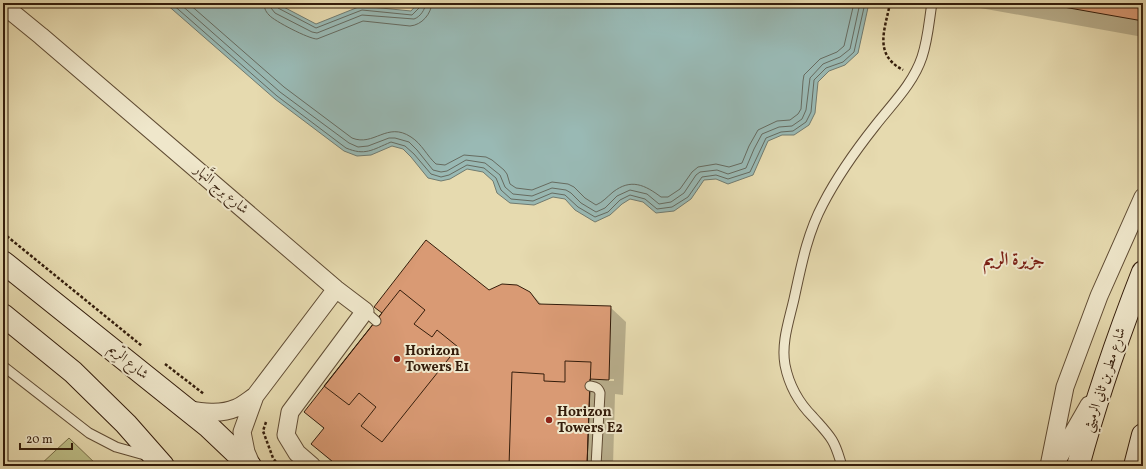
<svg xmlns="http://www.w3.org/2000/svg" width="1146" height="469" viewBox="0 0 1146 469" font-family="Vollkorn,Amiri,serif">
	<rect width="100%" height="100%" fill="#e6daaf"/>
	<filter id="stains"><feTurbulence type="fractalNoise" baseFrequency=".005" numOctaves="4"/><feColorMatrix values="0 0 0 0 .2 0 0 0 0 .09 0 0 0 0 .02 0 0 0 .5 -.17"/></filter>
	<radialGradient id="worn" r=".72"><stop offset=".6" stop-color="#630" stop-opacity="0"/><stop offset="1" stop-color="#630" stop-opacity=".3"/></radialGradient>
	<path fill="#bcbd86" stroke="#786d48" d="M69,438l29,28h-59z"/>
	<path fill="#99b9b4" stroke="#717b70" d="M165,3h111l40,21 45,-18 50,5 7,-8h451l-11,50 -13,12 -16,6 -11,11 -3,31 -6,12 -15,10h-12l-14,6 -15,34 -25,9 -12,-5 -12,1 -13,19 -17,12 -18,2 -13,-11 -13,-3 -8,5 -12,11 -15,7 -20,-12 -10,-11 -12,-2 -19,8 -24,-2 -13,-10 -4,-12 -10,-9 -16,-3 -17,10 -9,2 -13,-3 -17,-21 -8,-8 -11,-3 -21,9 -14,1 -13,-5 -69,-52z"/>
	<path fill="#0003" fill-rule="evenodd" d="M965,3h178v34l-174,-31z
		M489,291l41,1 12,13 68,2 16,15 -3,73 -8,-1 -2,72h-277l-24,-22 12,-15 -19,-17 78,-98 -8,-8zM605,379h9v2h-6z"/>
	<g fill="none" stroke-linecap="round" stroke-linejoin="round">
		<path stroke="#666b60" stroke-width="1" d="M171,3l106,93 69,52c19,8 26,2 45,-6l14,4 9,8 17,20 10,3 8,-2 18,-10 17,3 12,10 5,12 10,9 22,2 19,-8 13,2 13,12 17,10 13,-5 12,-12 10,-5 15,4 12,10 15,-2 16,-10 14,-20 14,-2 12,4 22,-7 16,-34 15,-6 12,-1 13,-9 5,-10 3,-32 12,-12 17,-6 11,-10 11,-49
			M179,3l101,89 69,51 9,4 10,-1 21,-8h6l14,4 8,8 16,20 8,2 6,-1 19,-11 19,3 15,12 5,12 8,7 19,2 20,-8 14,2 5,3 10,10 15,9 9,-4 12,-12 13,-6 17,4 12,10 12,-2 13,-9 12,-18 4,-3 17,-2 11,4 18,-6 8,-19 8,-15 17,-7 13,-1 10,-7 4,-9 4,-32 13,-14 17,-7 10,-8 10,-46
			M188,3l96,84 68,51c22,9 35,-17 59,-1 11,7 16,19 25,27l9,1 19,-10 22,2 6,3 12,10 3,4 3,10 6,4 16,2 20,-8 16,2 6,3 11,11 11,7c7,-3 11,-8 17,-13 18,-14 32,-7 48,5h7l12,-8 12,-17 6,-5 18,-3 13,3 13,-4 7,-17 9,-16 19,-9 13,-1 8,-6 3,-5 2,-28 1,-6 16,-16 17,-7 7,-6 10,-43
			M264,3c0,4 1,8 5,12 5,6 40,24 48,24l46,-18 47,5c12,-1 21,-12 22,-23
			M270,3l1,5 4,5 37,19 5,1 45,-18 52,4c6,-2 11,-9 12,-16
			M275,3l3,5 38,20 46,-18 50,5 8,-8 1,-4"/>
	</g>
	<path fill="#d99a74" stroke="#341d0b" d="M1041,3h102v18l-23,-4z
		M426,240l63,50 13,-6 15,1 13,7 9,12 72,2 -2,74 -19,-1 -3,87h-249l-27,-22 13,-16 -20,-16 78,-99 -8,-6z
		M400,290l25,20 -11,14 18,13 5,-7 21,17 -76,95 -21,-16 15,-19 -17,-14 -10,12 -25,-19z
		M565,361l26,1 -4,104h-78l3,-94 32,2v7l21,1z"/>
	<g fill="none" stroke-linecap="round" stroke-linejoin="round">
		<g stroke="#604c34" stroke-width="11">
			<path id="lane" d="M365,311l11,10
				M3,366l86,67 27,14 32,9
				M590,386c5,1 8,1 10,7l-4,73
				M842,466c-3,-9 -5,-18 -10,-26 -5,-8 -12,-15 -19,-23 -14,-14 -24,-32 -28,-52 -4,-22 4,-44 9,-66 7,-32 13,-65 29,-95 14,-27 33,-54 52,-78 17,-22 38,-42 47,-69 6,-18 7,-36 10,-54"/>
		</g>
		<g stroke="#604c34" stroke-width="19">
			<path id="street" d="M3,5l38,31 295,253 29,22 -75,101 -4,23 11,18 15,13
				M186,409c16,3 34,6 50,-1 6,-2 13,-8 19,-12
				M252,466l-6,-14 -4,-20 13,-36 81,-107
				M1049,466l16,-79 34,-91 44,-99
				M1054,466l35,-61"/>
		</g>
		<g stroke="#341d0b" stroke-width="24">
			<path id="secondary" d="M3,262l206,165 41,39
				M3,315l70,57 53,52 37,42
				M1078,466c18,-66 40,-130 65,-194
				M1135,466l8,-31"/>
		</g>
		<path stroke="#341d0b" stroke-width="2.5" stroke-dasharray="3 2" stroke-linecap="butt" d="M890,3c-5,27 -17,51 13,67
			M3,233l139,113
			M165,364l39,30
			M266,422l-3,9 10,27 6,8"/>
		<use href="#lane" stroke="#efe7cb" stroke-width="9"/>
		<use href="#street" stroke="#efe7cb" stroke-width="17"/>
		<use href="#secondary" stroke="#efe7cb" stroke-width="22"/>
	</g>
	<g fill="#8f2418" stroke="#efe7cb" stroke-width="1.5">
		<circle cx="397" cy="359" r="4"/>
		<circle cx="549" cy="420" r="4"/>
	</g>
	<g text-anchor="middle" dominant-baseline="central" stroke-width="4" stroke-linejoin="round" paint-order="stroke">
		<g font-size="14" fill="#341d0b" stroke="#efe7cb">
			<text transform="translate(221 190) rotate(41)">شارع برج النَّهار</text>
			<text transform="translate(128 362) rotate(39)">شارع الرِّيم</text>
			<text transform="translate(1105 380) rotate(-72)">شارع مطر بن ثاني الرميثي</text>
		</g>
		<g font-size="14" font-weight="bold" fill="#341d0b" stroke="#efe7cb" text-anchor="start">
			<text x="405" y="351">Horizon<tspan x="405" dy="16">Towers E1</tspan></text>
			<text x="557" y="412">Horizon<tspan x="557" dy="16">Towers E2</tspan></text>
		</g>
		<g font-size="18" font-weight="bold" fill="#7a1f14" stroke="#efe7cb">
			<text x="1014" y="260">جزيرة الريم</text>
		</g>
	</g>
	<rect width="1146" height="469" fill="none" stroke="#e6daaf" stroke-width="16"/>
	<rect x="4" y="4" width="1138" height="461" fill="none" stroke="#341d0b" stroke-width="2"/>
	<rect x="8" y="8" width="1130" height="453" fill="none" stroke="#341d0b"/>
	<path d="M20 443v6h52v-6" fill="none" stroke="#341d0b" stroke-width="2"/>
	<text x="26" y="443" font-size="12" fill="#341d0b" stroke="#efe7cb" stroke-width="3" paint-order="stroke">20 m</text>
	<rect width="100%" height="100%" filter="url(#stains)"/>
	<rect width="100%" height="100%" fill="url(#worn)"/>
</svg>
